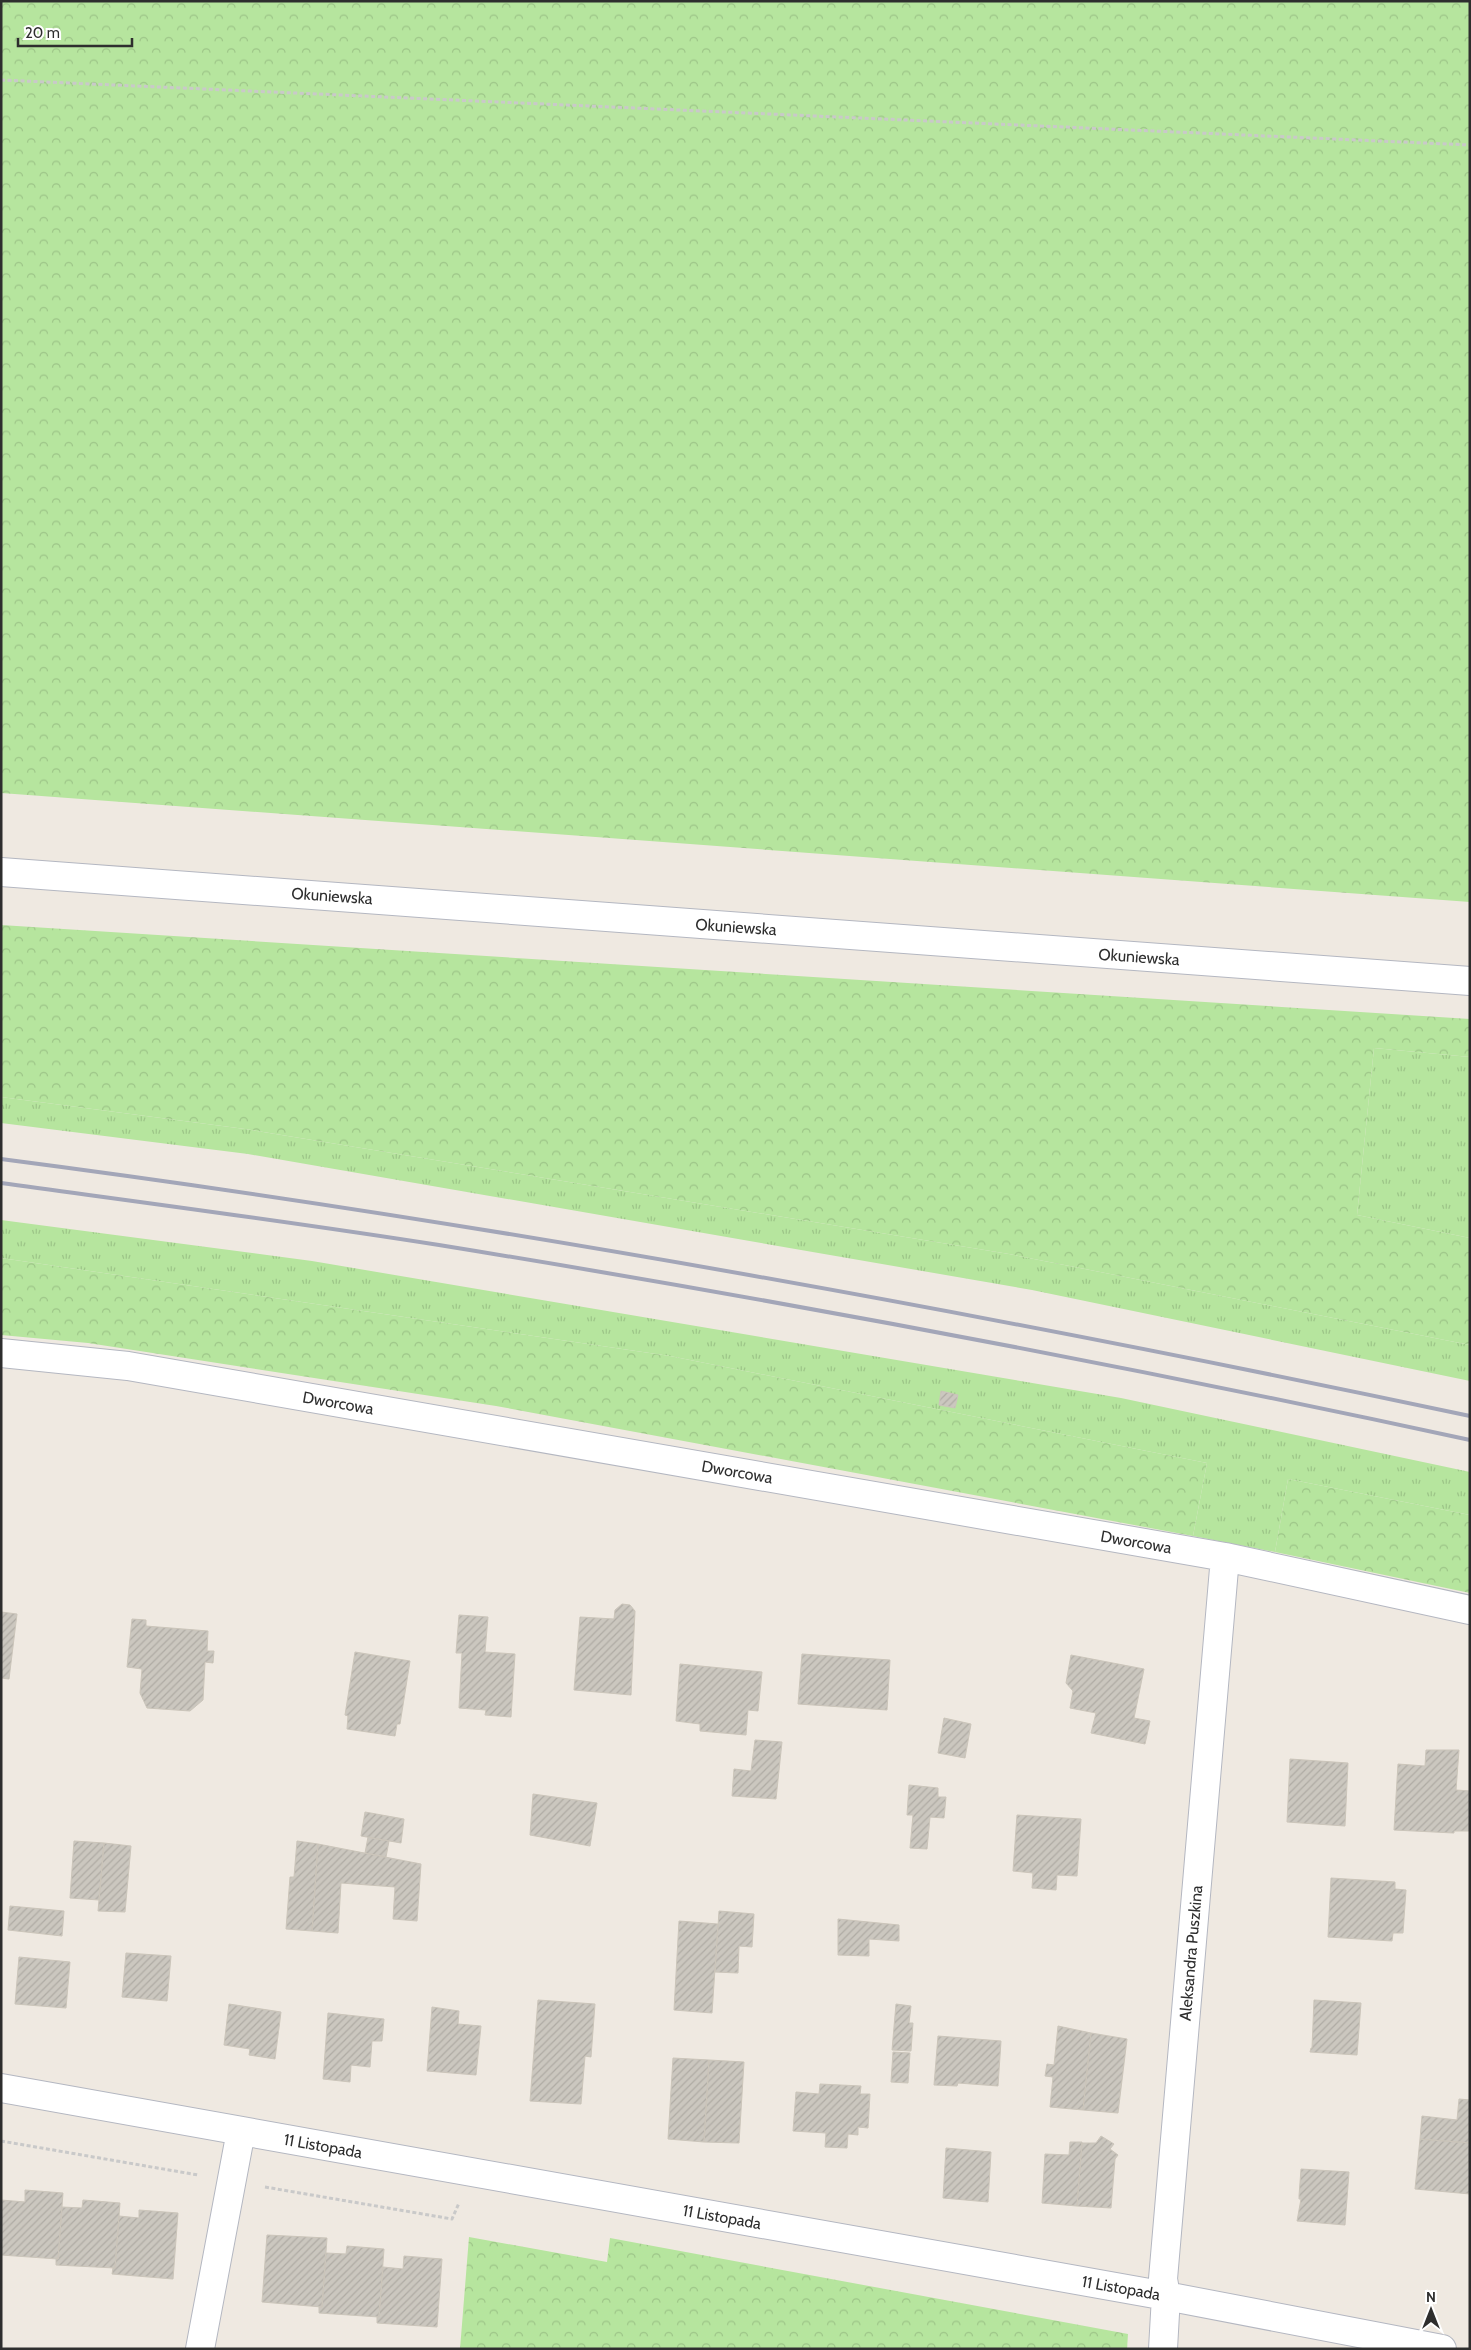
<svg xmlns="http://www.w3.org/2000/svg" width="1471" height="2350" viewBox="0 0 1471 2350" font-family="Cabin,sans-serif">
	<defs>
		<pattern id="grass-tufts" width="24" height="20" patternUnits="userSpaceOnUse" patternTransform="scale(1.25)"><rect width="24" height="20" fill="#b6e59e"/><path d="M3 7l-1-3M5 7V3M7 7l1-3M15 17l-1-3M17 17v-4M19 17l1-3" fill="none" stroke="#9dc588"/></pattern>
		<pattern id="forest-crowns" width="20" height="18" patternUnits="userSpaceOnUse" patternTransform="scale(1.25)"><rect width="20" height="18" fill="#b6e59e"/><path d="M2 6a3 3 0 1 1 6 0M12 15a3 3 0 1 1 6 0" fill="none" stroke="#9dc588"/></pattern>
		<pattern id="building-hatch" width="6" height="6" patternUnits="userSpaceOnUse" patternTransform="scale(1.25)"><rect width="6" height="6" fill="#cbc7bf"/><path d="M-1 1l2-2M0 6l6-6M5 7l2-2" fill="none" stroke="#afaba4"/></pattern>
	</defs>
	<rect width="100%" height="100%" fill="#efe9e1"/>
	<path fill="url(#grass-tufts)" d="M1374,1048l96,9v181l-113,-23z
		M1,1097l244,32 764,125 461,91v36l-438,-91 -784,-136 -247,-31z
		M1,1220l311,41 809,137 349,74v43l-182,-36 -13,73 -82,-16 14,-73 -537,-107 -669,-98z"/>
	<path fill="url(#forest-crowns)" d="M1,1h1469v901l-1469,-109z
		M1,925l1469,94v38l-96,-9 -17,167 113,23v107l-461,-91 -764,-125 -244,-32z
		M1,1258l669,98 537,107 -14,73 -697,-130 -408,-63 -87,-8z
		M1288,1479l182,36v78l-195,-41z
		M469,2237l138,25 3,-24 518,96 -1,15h-667z"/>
	<path fill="url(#building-hatch)" stroke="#cbc5ba" d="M941,1391l17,4 -3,13 -16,-3z
		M622,1604l8,1 5,6 -4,84 -57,-5 6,-73 34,2 1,-9z
		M1,1612l16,2 -8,65 -8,-1z
		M459,1615l29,2 -3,35 30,2 -4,63 -26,-2 1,-5 -27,-2 3,-55h-6z
		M132,1619l14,1v6l62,5 -1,20h7l-1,12 -8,-1 -2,38 -13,11 -43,-3 -7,-15 2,-24 -15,-2z
		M355,1652l55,9 -10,63h-3l-2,12 -48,-7 1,-13 -3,-1z
		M802,1654l88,6 -3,50 -89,-6z
		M1071,1655l73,14 -10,49 16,3 -5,23 -54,-11 5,-20 -26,-5 3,-17 -7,-8z
		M680,1664l82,8 -4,39 -10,-1 -2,25 -46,-4v-7l-24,-3z
		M944,1718l27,6 -6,34 -27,-5z
		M755,1740l27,2 -6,57 -44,-3 2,-27 17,2z
		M1426,1750h33l-3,40 14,1v40h-16v2l-60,-3 4,-66 27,2z
		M1290,1759l58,4 -3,63 -58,-4z
		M909,1785l29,3v9h8l-2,21 -14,-1 -3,32 -17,-1 3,-33h-6z
		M533,1794l64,9 -7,43 -60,-11z
		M365,1812l39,7 -3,24 -40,-7z
		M1017,1815l64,4 -4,57 -20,-1 -1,15 -24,-2 1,-15 -20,-2z
		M368,1837l21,4 -3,16 -21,-4z
		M74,1841l30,2 -5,57 -29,-2z
		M297,1841l21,3 -6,87 -26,-2 4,-52h4z
		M104,1843l27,3 -6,66 -27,-1z
		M318,1844l103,20 -4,57 -24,-2 2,-32 -54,-4 -3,50 -26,-2z
		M1331,1878l64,4v7l11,1 -3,43h-10l-1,8 -64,-4z
		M10,1906l54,5 -2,25 -54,-6z
		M719,1911l35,3 -2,33 -13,-1 -1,27 -23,-1z
		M838,1919l61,6v16l-30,-2v17l-31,-1z
		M679,1921l39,3 -6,89 -38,-3z
		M126,1953l45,3 -4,45 -45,-4z
		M19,1957l51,5 -4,46 -51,-4z
		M538,2000l57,4 -4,53 -6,-1 -4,48 -51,-3z
		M1314,2000l47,3 -4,52 -47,-3 1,-4h1z
		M229,2004l52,8 -6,47 -26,-4 1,-6 -26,-4z
		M896,2004l15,2 -2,17h4l-2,28 -19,-1z
		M432,2007l27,4 -1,13 23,2 -5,49 -49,-4z
		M328,2013l56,6 -2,22h-10l-2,26 -19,-2 -1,17 -27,-3z
		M1058,2026l33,7 -8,77 -33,-3 3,-30 -8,-1 2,-12 7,1z
		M1091,2033l36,6 -9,74 -35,-3z
		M938,2036l63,5 -3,45 -40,-3 -1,3 -23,-1z
		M893,2052l17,1 -2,30 -17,-1z
		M673,2058l36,2 -5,82 -36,-3z
		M709,2060l35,2 -5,81 -35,-1z
		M820,2084l41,2 -1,8h10l-2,34 -10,-1v8l-10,-1 -1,14 -22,-1 1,-14 -33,-2 3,-39 23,2z
		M1459,2099l11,1v43l-50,-4 2,-23 35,4z
		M1101,2136l13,8 -4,5 8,6 -3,4 -4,49 -34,-2 5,-63h14z
		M1420,2139l50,4v51l-55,-5z
		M1070,2142h12l-5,64 -35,-3 3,-49 24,1z
		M946,2148l45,4 -3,50 -45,-4z
		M1301,2169l48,3 -4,53 -48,-4 4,-22h-2v-3z
		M25,2190l38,3 -5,66 -57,-4v-55l24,2z
		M83,2200l37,3 -5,65 -59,-3v-7l2,1 4,-52 20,1z
		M139,2210l39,3 -5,66 -61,-5 1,-6h2l4,-52 20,2z
		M267,2235l60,3 -5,69 -60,-5z
		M347,2246l37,3 -5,68 -60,-4v-6h3l4,-54 20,1z
		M404,2256l38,3 -5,68 -60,-4v-6h2l4,-50 20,2z"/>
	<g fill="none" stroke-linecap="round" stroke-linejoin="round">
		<g stroke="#b4b7c1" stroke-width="30">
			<path id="street" d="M1,1353l127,13 1097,191 245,53
				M1,2088l1165,208 276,53
				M200,2349l41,-218
				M1163,2349l3,-53 -3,-17 62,-722"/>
		</g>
		<g stroke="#b4b7c1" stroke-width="30">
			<path id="secondary" d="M1,872l1469,109"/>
		</g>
		<path stroke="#c9c9c9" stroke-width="3" stroke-dasharray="4 2.5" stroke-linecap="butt" d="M1,80l1469,65
			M1,2141l197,34
			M265,2187l187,32 7,-16"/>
		<use href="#street" stroke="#fff" stroke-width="28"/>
		<use href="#secondary" stroke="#fff" stroke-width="28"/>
		<path stroke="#a3a6b8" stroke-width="4" d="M1,1159c493,64 983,154 1469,257
			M1,1183c146,20 292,39 438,62 345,56 689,121 1031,195"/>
	</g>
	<g text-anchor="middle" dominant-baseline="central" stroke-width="4.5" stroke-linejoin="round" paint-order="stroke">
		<g font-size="16" fill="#2e2e2e" stroke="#fff">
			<text transform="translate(332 896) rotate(4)">Okuniewska</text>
			<text transform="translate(736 927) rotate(4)">Okuniewska</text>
			<text transform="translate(1139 957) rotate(4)">Okuniewska</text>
			<text transform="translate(338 1403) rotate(10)">Dworcowa</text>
			<text transform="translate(737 1472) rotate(10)">Dworcowa</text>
			<text transform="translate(1136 1542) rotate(10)">Dworcowa</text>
			<text transform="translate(1191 1953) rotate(-85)">Aleksandra Puszkina</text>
			<text transform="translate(323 2146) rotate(10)">11 Listopada</text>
			<text transform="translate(722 2217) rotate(10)">11 Listopada</text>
			<text transform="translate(1121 2288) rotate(10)">11 Listopada</text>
		</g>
	</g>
	<rect width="1471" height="2350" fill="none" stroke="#2e2e2e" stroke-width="5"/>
	<g transform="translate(1431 2310)" stroke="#ffffff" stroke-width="4" paint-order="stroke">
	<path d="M0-4L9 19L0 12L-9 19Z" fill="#2e2e2e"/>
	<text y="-8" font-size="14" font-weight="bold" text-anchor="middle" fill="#2e2e2e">N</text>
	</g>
	<path d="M18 38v8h114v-8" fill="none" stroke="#2e2e2e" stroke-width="2.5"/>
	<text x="25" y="38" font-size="15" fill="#2e2e2e" stroke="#ffffff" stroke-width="4" paint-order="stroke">20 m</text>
</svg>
